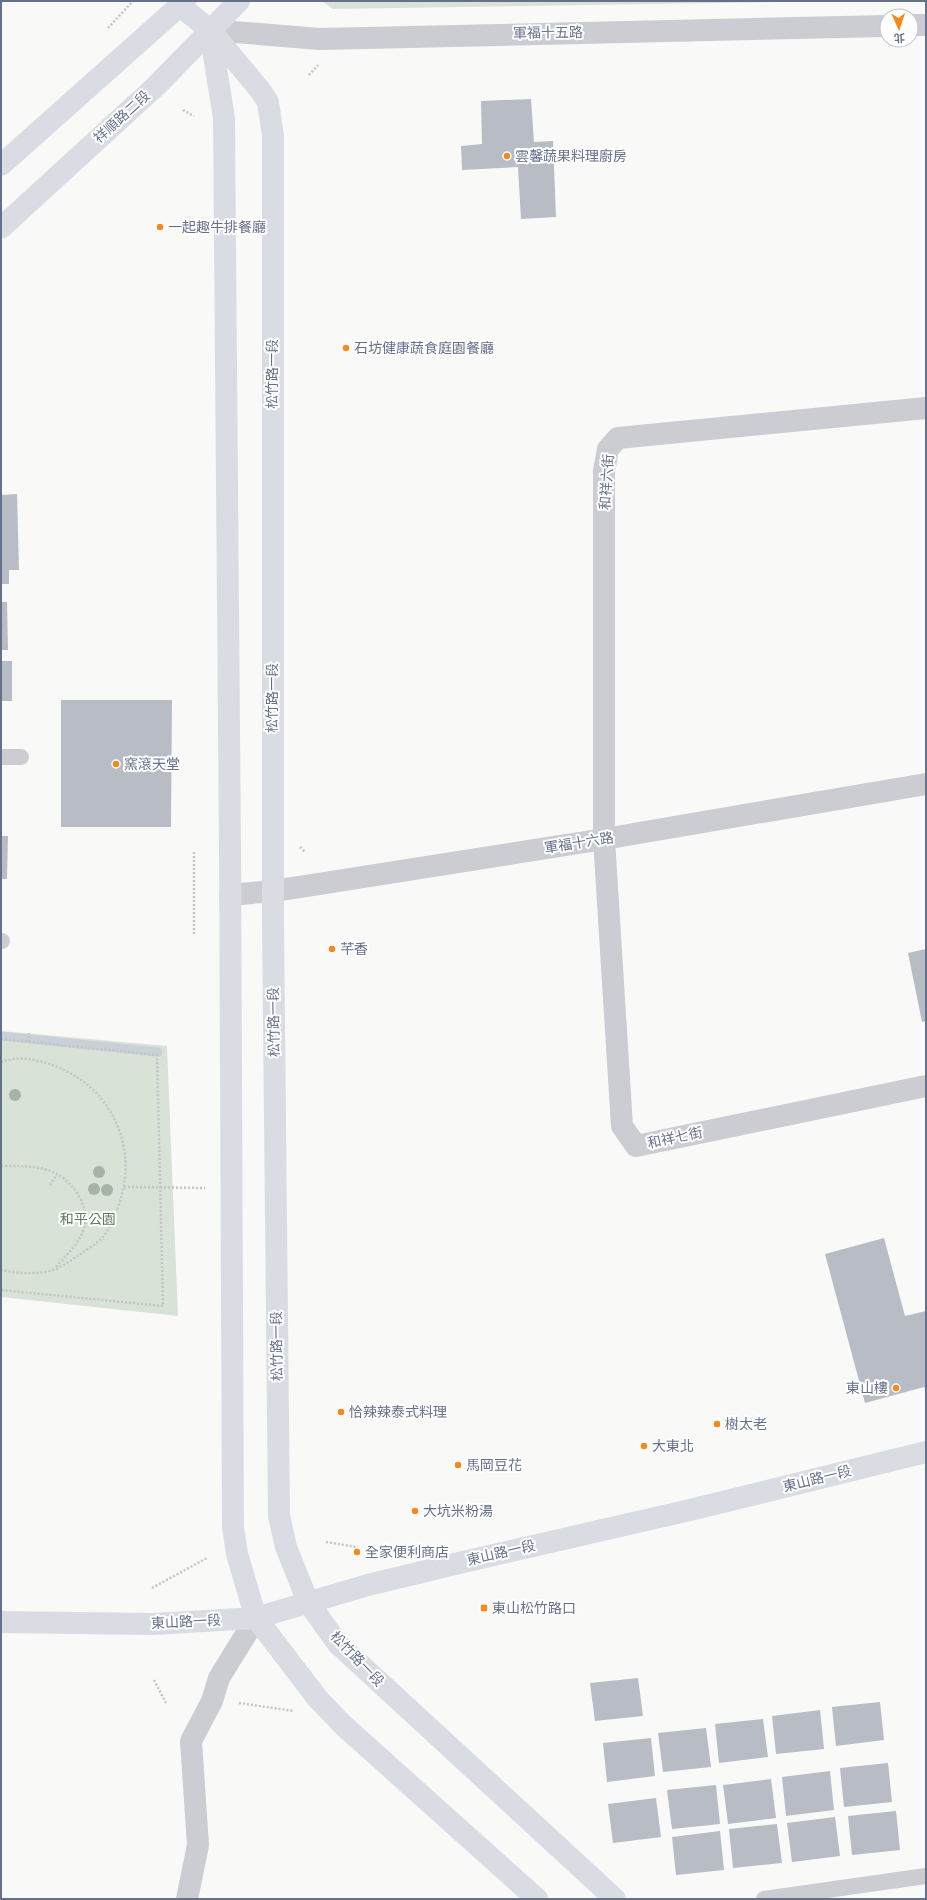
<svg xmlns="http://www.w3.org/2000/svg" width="927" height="1900" viewBox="0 0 927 1900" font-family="'Sofia Sans Condensed','Noto Sans TC',sans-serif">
	<rect width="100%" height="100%" fill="#f9faf7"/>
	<path fill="#d9e2d7" d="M322,1h513l-502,8z
		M1,1031l166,15 11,270 -177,-19z"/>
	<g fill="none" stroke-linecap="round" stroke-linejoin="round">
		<path stroke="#c9d0d7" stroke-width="9" d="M1,1036l157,16"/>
	</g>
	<path fill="#b7bcc5" d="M531,99l3,43 19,-1 3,76 -35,2 -3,-52 -56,3 -1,-24 21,-2 -1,-43z
		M17,494l2,76h-10v14h-8v-89z
		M1,602h6l1,48h-7z
		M1,661h11v40h-11z
		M61,700h111l-1,127h-110z
		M1,836h7l-1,43h-6z
		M926,949v72l-4,1 -14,-69z
		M884,1238l21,78 21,-5v80l-2,-4 -59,16 -40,-149z
		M638,1678l5,38 -48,5 -5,-38z
		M880,1702l4,38 -48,6 -4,-39z
		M820,1710l4,39 -48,5 -4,-38z
		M763,1719l5,38 -49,6 -4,-39z
		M706,1728l5,39 -48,5 -5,-39z
		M651,1738l4,38 -48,6 -4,-39z
		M888,1763l4,39 -48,5 -4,-39z
		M830,1771l4,39 -48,6 -4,-39z
		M771,1779l5,39 -48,6 -5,-39z
		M716,1785l4,39 -48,5 -5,-39z
		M656,1798l5,39 -48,6 -5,-39z
		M896,1811l4,39 -48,5 -4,-39z
		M835,1817l5,39 -48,6 -5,-39z
		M777,1824l5,39 -49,5 -4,-39z
		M720,1831l4,39 -48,5 -4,-38z"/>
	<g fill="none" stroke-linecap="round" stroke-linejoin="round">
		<path stroke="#c2c4c7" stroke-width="2.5" stroke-dasharray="2 2" stroke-linecap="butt" d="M108,28l25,-27
			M309,75l9,-10
			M183,110l11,6
			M300,847l5,5
			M194,934v-83
			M1,1039l156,16 6,251 -162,-16
			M29,1042v-9
			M1,1062c20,-7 40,-2 59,6 55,24 79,84 58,139 -4,11 -8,21 -15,30 -7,7 -16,13 -24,18 -9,6 -20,14 -30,16 -16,4 -32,2 -48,-1
			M1,1166c33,0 59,-1 78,30 5,10 9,21 5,32 -4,15 -19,28 -29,40
			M50,1185l7,-11
			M124,1187l81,1
			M326,1542l31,5
			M152,1588l55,-30
			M154,1680l12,23
			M239,1703l55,8"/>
		<path stroke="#cccdd2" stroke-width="16" d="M1,757h20
			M1,941h1
			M764,1899l162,-23"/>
		<path stroke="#cccdd2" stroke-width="22" d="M911,25h15
			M210,30l110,9 567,-13
			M926,408l-308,30 -10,11 -4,22v368l18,287 14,20 290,-60
			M230,895l43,-4 33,-5 298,-47 322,-55
			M187,1899l11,-54 -7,-104 21,-40 7,-23 37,-60"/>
		<path stroke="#d9dce2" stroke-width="22" d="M180,6l30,24 50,60 8,12 5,34v785l6,595 7,31 22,55 30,42 277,255
			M210,31l14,87 6,731 3,678 4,27 19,64 62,81 25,26 194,174
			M1,165l184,-164
			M1,228l155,-142 83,-85
			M1,1622l152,2 103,-6 112,-33 91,-22 231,-53 236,-58"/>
	</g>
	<g fill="#a5b4a6">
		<circle cx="15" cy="1095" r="6"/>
		<circle cx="99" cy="1172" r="6"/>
		<circle cx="94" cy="1189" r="6"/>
		<circle cx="107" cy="1190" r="6"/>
	</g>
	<g fill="#f5891c" stroke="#fff" stroke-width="1.5">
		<circle cx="507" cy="156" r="4"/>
		<circle cx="160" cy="227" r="4"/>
		<circle cx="346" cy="348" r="4"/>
		<circle cx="116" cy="764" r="4"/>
		<circle cx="332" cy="949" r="4"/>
		<circle cx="896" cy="1388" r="4"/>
		<circle cx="341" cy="1412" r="4"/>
		<circle cx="717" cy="1424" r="4"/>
		<circle cx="644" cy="1446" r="4"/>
		<circle cx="458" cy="1465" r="4"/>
		<circle cx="415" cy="1511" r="4"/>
		<circle cx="357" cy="1552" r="4"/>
		<rect x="480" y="1604" width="8" height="8" rx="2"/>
	</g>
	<g text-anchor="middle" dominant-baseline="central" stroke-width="4" stroke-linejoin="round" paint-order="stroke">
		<g font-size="14" fill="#65708b" stroke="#fff">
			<text transform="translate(548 33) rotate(-1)">軍福十五路</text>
			<text transform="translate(122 117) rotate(-42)">祥順路二段</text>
			<text transform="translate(272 374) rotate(-90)">松竹路一段</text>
			<text transform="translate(607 482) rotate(-86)">和祥六街</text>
			<text transform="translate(272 698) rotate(-90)">松竹路一段</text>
			<text transform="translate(579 843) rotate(-9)">軍福十六路</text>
			<text transform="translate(274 1022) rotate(-91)">松竹路一段</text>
			<text transform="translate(675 1138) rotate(-12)">和祥七街</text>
			<text transform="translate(277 1346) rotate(-91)">松竹路一段</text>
			<text transform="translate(817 1479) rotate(-14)">東山路一段</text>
			<text transform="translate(501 1553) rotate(-13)">東山路一段</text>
			<text transform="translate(186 1622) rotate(-3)">東山路一段</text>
			<text transform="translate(357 1659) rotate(46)">松竹路一段</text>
		</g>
		<g font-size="14" fill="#65708b" stroke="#fff" text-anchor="start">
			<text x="515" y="156">雲馨蔬果料理廚房</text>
			<text x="168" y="227">一起趣牛排餐廳</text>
			<text x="354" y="348">石坊健康蔬食庭園餐廳</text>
			<text x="124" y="764">窯滾天堂</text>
			<text x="340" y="949">芊香</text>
			<text x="888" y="1388" text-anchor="end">東山樓</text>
			<text x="349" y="1412">恰辣辣泰式料理</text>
			<text x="725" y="1424">樹太老</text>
			<text x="652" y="1446">大東北</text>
			<text x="466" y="1465">馬岡豆花</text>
			<text x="423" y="1511">大坑米粉湯</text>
			<text x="365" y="1552">全家便利商店</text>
			<text x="492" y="1608">東山松竹路口</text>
		</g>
		<g font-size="14" fill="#617b63" stroke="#fff">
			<text x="88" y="1219">和平公園</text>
		</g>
	</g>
	<rect width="927" height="1900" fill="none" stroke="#65708b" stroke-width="4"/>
	<g transform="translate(899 28) rotate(177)"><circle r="19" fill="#ffffff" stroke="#c1c6d1"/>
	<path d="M0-3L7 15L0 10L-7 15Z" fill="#f5891c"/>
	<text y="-6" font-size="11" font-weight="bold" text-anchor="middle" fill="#65708b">北</text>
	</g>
</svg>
